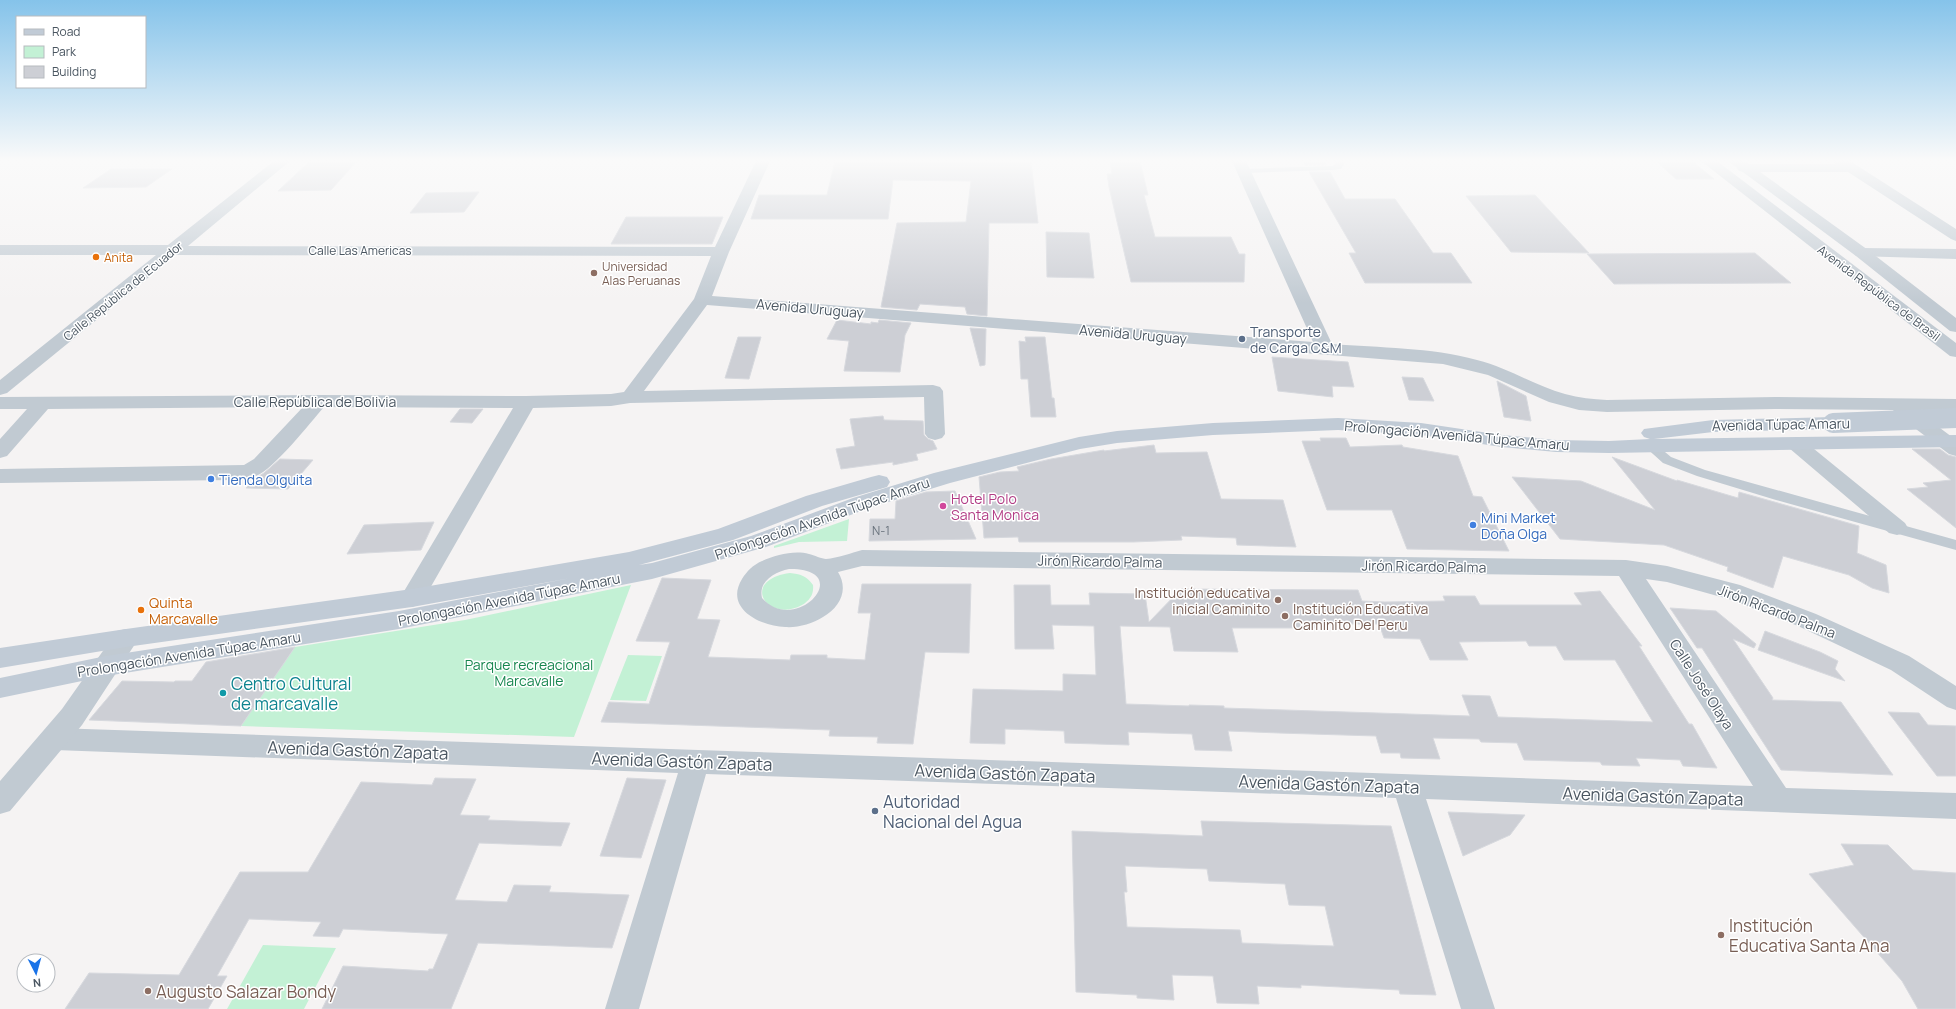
<svg xmlns="http://www.w3.org/2000/svg" width="1956" height="1009" viewBox="0 0 1956 1009" font-family="Manrope,sans-serif">
	<rect width="100%" height="100%" fill="#f5f3f3"/>
	<path fill="#c3f1d5" d="M849,519l-2,22 -48,1 -25,6v-2z
		M790,573c10,1 17,3 23,12 1,9 -3,15 -11,20 -35,19 -63,-25 -12,-32z
		M631,585l-57,152 -333,-11 54,-79 170,-27z
		M628,655l34,1 -16,45 -36,-1z
		M263,945l73,3 -32,61h-77z"/>
	<path fill="#cdcfd5" stroke="#d7d9de" fill-rule="evenodd" d="M310,161h47l-26,29 -53,1z
		M835,161h196l7,62h-49l-2,93 -20,-2 -2,-7 -45,-3 -3,6 -36,-3 16,-84 69,-1 5,-41 -78,-1 -5,39h-137l8,-24h68z
		M1110,161h30l8,34h-4l11,42h76l8,17h6l-1,28h-113l-22,-95 -2,-13h5z
		M1303,161h21l2,4h-21z
		M1656,161h36l22,18h-38z
		M111,169h61l-26,18 -63,1z
		M1309,172h21l15,27h50l38,54h18l21,30h-107l-16,-30h7z
		M479,192l-15,20 -54,1 16,-20z
		M1535,195l54,58 -78,-1 -45,-56z
		M626,217h97l-11,27h-101z
		M1046,232l43,1 5,45 -47,-1z
		M1755,253l36,30 -177,1 -27,-30z
		M837,320l34,4v-2l7,1 1,-3 32,3 -6,12 -5,37 -56,-1 5,-30 -22,-2z
		M970,328l16,1 -1,36 -5,1z
		M738,337h23l-12,42 -24,-1z
		M1025,337h20l7,61h2l2,19h-25l-3,-38h-7l-2,-38 7,1z
		M1272,357l76,5 6,25 -22,-1 1,11 -55,-6z
		M1402,377l21,1 11,23 -25,-1z
		M1497,381l29,15 5,25 -27,-4z
		M460,409h23l-11,14 -22,-1z
		M883,416l1,4 39,1 1,14 4,4 5,2 4,8 -21,5 2,6 -25,5v-3l-52,7 -5,-20 19,-3 -5,-27z
		M1320,438h26l4,9 52,-2 1,2 55,9 15,40 9,1 27,54 -102,-2 -15,-39h-65l-25,-69h19z
		M1154,445l2,8 51,-1 14,47 62,1 13,47 -59,-2 -1,-7 -55,-2 1,4 -49,2h-114l-1,-5 -34,1 -5,-61 21,-5 19,-1 -2,-4 34,-8 53,-9v1z
		M1912,449h28l8,6 8,2v71l-49,-39 21,-2 -5,-4 28,-3z
		M1612,457l65,24v-1l61,18 1,-6 120,34 -2,27 29,12 3,28 -17,-5 -23,-13 -66,-19 -10,32 -46,-17 1,-4 -64,-22 -104,-6 -48,-62 69,4 74,29z
		M280,459l33,1 -25,29 -42,-1 10,-10 8,-5z
		M955,491l21,48 -107,2 1,-22h25l1,-18 30,-9z
		M434,522l-13,28 -74,4 17,-29z
		M662,578l49,2 -14,39 23,1 -12,37 82,3 1,-5h36v3l38,2 6,-47h-13l4,-29h109l-2,69 -44,-1 -12,92 -36,-1 1,-6 -49,-1 1,-6 -229,-8 8,-20 40,2 21,-62 -34,-1z
		M1014,585h36l1,20h39l-1,-12 56,1 4,28 32,-33 177,1 4,11 23,1 60,-1 -2,-5h32l5,9h102l-8,-12 26,-2 42,55h-3l50,78h3l25,44 -34,-2 -3,-6 -44,-2 4,8 -38,-1 -2,-3 -76,-2 -7,-17 -36,-1 -2,-3 -46,-1 7,21 -39,-1 -1,-5h-19l-5,-17 -97,-3 -51,-2 4,20 -37,-1 -3,-16 -64,-2 1,13 -64,-2 -1,-12 -59,-2v15l-35,-1 3,-54 90,2v-17l33,1 -2,-49 -42,-1 2,24h-39zM1316,624h63l5,14 36,1 10,21h38l-9,-18 67,-1 3,5h27l8,14h51l38,62 -155,-5 -8,-21 -28,-1 8,21 -246,-8v-2l-35,-1v1l-63,-2 -6,-78 50,1 4,24 64,1 -6,-24h85z
		M1670,608l46,3 40,33 -2,4 -21,-9 40,59 -1,2 69,2 52,73 -112,-5 -79,-122h-5z
		M1765,631l55,21 18,9 -3,8 10,12 -87,-31z
		M295,647l-54,79 -152,-6 33,-39 52,1 1,-1h17l14,-19z
		M1888,712l31,1 9,12 28,1v50h-19z
		M435,778l41,1 -16,36 30,1 -2,4 82,3 -9,23 -82,-3 -24,57 52,2 7,-17 37,1 -2,6 80,3 -17,53 -134,-5 -27,66h-129l21,-43 85,5 1,-2h4l15,-35 -105,-5 -4,8 -26,-1 8,-14 -72,-3 -32,57h10l-19,33h-143l24,-36 90,2 61,-103h68l53,-90 71,3z
		M627,778l39,2 -25,78 -41,-2z
		M1448,812l77,3 -15,20 -47,21z
		M1201,821l190,5 45,169 -36,-1 -1,-4 -98,-5v3l-44,-2 2,18 -42,-1 -4,-27 -41,-1 2,25 -37,-2v-3l-61,-3 -4,-161 131,5zM1125,866l82,3 2,12 76,3 4,21 36,1 9,40 -92,-3 -2,-13 -113,-3 -3,-35h3z
		M1841,844l47,1 25,25 43,3v136h-38l-16,-28 -93,-107 45,-9z"/>
	<g fill="none" stroke-linecap="round" stroke-linejoin="round">
		<path fill="#c1cad2" fill-rule="evenodd" d="M1334,161h8l2,3 -3,5 -9,1 -88,3 -4,-2 4,-2 88,-3 4,-2z
			M1649,441l4,1 18,15 34,13 251,70v10l-180,-50 -79,-24 -34,-13 -20,-18z"/>
		<path fill="#c1cad2" fill-rule="evenodd" d="M274,161h16l-102,85 527,1 41,-86h14l-41,91 -17,44 601,46 -81,-181h14l86,183c48,4 98,3 145,16 32,8 58,26 88,34 14,4 28,5 42,6l168,-3 181,2v12l-40,-1 40,30v16l-7,-2 -53,-40 -3,-4 -118,-1 -168,3 -28,-2 -30,-8 -61,-27 -45,-11 -736,-59 -63,86 289,-6 7,2 3,4 2,43 -3,4 -7,2 -7,-2 -3,-4 -1,-37 -294,6 -19,3 -78,2 -112,196 -9,3 -9,-3 -3,-6 113,-190 -189,-1c-14,16 -50,62 -68,69 -8,3 -17,3 -25,4l-231,3v-14l244,-4 10,-6 49,-52 -255,2 -41,47 -7,2v-19l27,-30h-27v-12l319,-2 207,1 85,-2 13,-2 70,-93 17,-43 -535,-1 -169,138 -7,2v-15l156,-125h-156v-10h168z
			M1833,161h17l106,68v12l-5,-2 -103,-67h-104l-5,-1 -2,-3 2,-3 5,-1h91z
			M1862,248l94,1v10l-100,-3 -2,-3 2,-3z
			M1796,438l7,2 102,83 3,5 -3,5 -8,2 -8,-2 -100,-85 -3,-4 3,-4z
			M862,550l764,10 41,6 73,19 76,29 93,42 47,30v24l-9,-3 -56,-37 -93,-44 -66,-26 -65,-18 -21,-3 140,209 170,5v26l-530,-20 69,210h-34l-65,-211 -690,-24 -67,235h-34l73,-236 -623,-23 -10,-3 -4,-8 4,-8 10,-3 1698,58 -134,-210 -757,-10 -24,6c11,18 2,35 -15,45 -11,7 -26,11 -38,10 -25,-1 -61,-19 -43,-48 5,-8 11,-14 20,-18 14,-6 32,-11 47,-7 5,1 13,5 17,5 12,-1 25,-6 36,-9zM789,569c68,-1 8,68 -27,29 -4,-17 13,-26 27,-29z"/>
		<path fill="#c1cad2" fill-rule="evenodd" d="M1701,161h16l239,182v14l-6,-1z
			M1728,161h17l123,89 88,68v14l-6,-1 -94,-75z
			M126,629l9,2 4,7 -57,87 -72,86 -10,3v-33l62,-72 55,-78z"/>
		<path fill="#c1cbd6" fill-rule="evenodd" d="M1833,417l7,2 3,4 -3,4 -7,2 -120,3 -59,7 302,-4v12l-347,6 -53,-1 -54,-5 -81,-12 -83,-5 -125,5 -96,8 -37,6 -130,34 -81,25 -103,39 -114,32 -253,50 -293,47 -106,22v-20l106,-22 293,-45 172,-33 -159,29 -286,40 -126,21v-20l126,-19 286,-40 217,-37 89,-23 88,-33 65,-19 8,-2 8,2 3,5 -3,5 -65,19 -89,34 -94,25 13,-2 99,-27 102,-38 81,-25 145,-36 38,-6 96,-8 125,-5 83,5 81,12 54,5 53,1 41,-2 -6,-2 -3,-4 3,-4 69,-9z"/>
		<path stroke="#c1cbd6" stroke-width="20" d="M1833,423l123,-5"/>
	</g>
	<linearGradient id="sky" x2="0" y2="1"><stop stop-color="#85c3ea"/><stop offset="0.53" stop-color="#fafafa"/><stop offset="1" stop-color="#fafafa" stop-opacity="0"/></linearGradient>
	<rect width="1956" height="303" fill="url(#sky)"/>
	<g fill="#e8710a" stroke="#fff" stroke-width="1.5">
		<circle cx="96" cy="257" r="4"/>
		<circle cx="141" cy="610" r="4"/>
	</g>
	<g fill="#8d6e63" stroke="#fff" stroke-width="1.5">
		<circle cx="594" cy="273" r="4"/>
		<circle cx="1278" cy="600" r="4"/>
		<circle cx="1285" cy="616" r="4"/>
		<circle cx="1721" cy="935" r="4"/>
		<circle cx="148" cy="991" r="4"/>
	</g>
	<g fill="#5c6f8a" stroke="#fff" stroke-width="1.5">
		<circle cx="1242" cy="339" r="4"/>
		<circle cx="875" cy="811" r="4"/>
	</g>
	<g fill="#3f7fe0" stroke="#fff" stroke-width="1.5">
		<circle cx="211" cy="479" r="4"/>
		<circle cx="1473" cy="525" r="4"/>
	</g>
	<circle fill="#d1479c" stroke="#fff" stroke-width="1.5" cx="943" cy="506" r="4"/>
	<circle fill="#0f9aa8" stroke="#fff" stroke-width="1.5" cx="223" cy="693" r="4"/>
	<g text-anchor="middle" dominant-baseline="central" stroke-width="3" stroke-linejoin="round" paint-order="stroke">
		<g font-size="12" fill="#4a5661" stroke="#fff">
			<text x="360" y="250">Calle Las Americas</text>
			<text transform="translate(123 291) rotate(-39)">Calle República de Ecuador</text>
			<text transform="translate(1879 293) rotate(37)">Avenida República de Brasil</text>
		</g>
		<g font-size="12" fill="#c56008" stroke="#fff" text-anchor="start">
			<text x="104" y="257">Anita</text>
		</g>
		<g font-size="12" fill="#785e54" stroke="#fff" text-anchor="start">
			<text x="602" y="266">Universidad<tspan x="602" dy="14">Alas Peruanas</tspan></text>
		</g>
		<g font-size="12" fill="#6b747e">
			<text x="881" y="530">N-1</text>
		</g>
		<g font-size="14" fill="#4a5661" stroke="#fff">
			<text transform="translate(810 308) rotate(5)">Avenida Uruguay</text>
			<text transform="translate(1133 334) rotate(5)">Avenida Uruguay</text>
			<text x="315" y="401">Calle República de Bolivia</text>
			<text transform="translate(1781 424) rotate(-1)">Avenida Túpac Amaru</text>
			<text transform="translate(1457 435) rotate(5)">Prolongación Avenida Túpac Amaru</text>
			<text transform="translate(822 518) rotate(-19)">Prolongación Avenida Túpac Amaru</text>
			<text transform="translate(1100 561) rotate(1)">Jirón Ricardo Palma</text>
			<text transform="translate(1424 566) rotate(1)">Jirón Ricardo Palma</text>
			<text transform="translate(509 599) rotate(-11)">Prolongación Avenida Túpac Amaru</text>
			<text transform="translate(1777 611) rotate(21)">Jirón Ricardo Palma</text>
			<text transform="translate(189 654) rotate(-9)">Prolongación Avenida Túpac Amaru</text>
			<text transform="translate(1702 684) rotate(57)">Calle José Olaya</text>
		</g>
		<g font-size="14" fill="#4e5e75" stroke="#fff" text-anchor="start">
			<text x="1250" y="331">Transporte<tspan x="1250" dy="16">de Carga C&amp;M</tspan></text>
		</g>
		<g font-size="14" fill="#366cbe" stroke="#fff" text-anchor="start">
			<text x="219" y="479">Tienda Olguita</text>
			<text x="1481" y="517">Mini Market<tspan x="1481" dy="16">Doña Olga</tspan></text>
		</g>
		<g font-size="14" fill="#b23c85" stroke="#fff" text-anchor="start">
			<text x="951" y="498">Hotel Polo<tspan x="951" dy="16">Santa Monica</tspan></text>
		</g>
		<g font-size="14" fill="#785e54" stroke="#fff" text-anchor="end">
			<text x="1270" y="592">Institución educativa<tspan x="1270" dy="16">inicial Caminito</tspan></text>
			<text x="1293" y="608" text-anchor="start">Institución Educativa<tspan x="1293" dy="16">Caminito Del Peru</tspan></text>
		</g>
		<g font-size="14" fill="#c56008" stroke="#fff" text-anchor="start">
			<text x="149" y="602">Quinta<tspan x="149" dy="16">Marcavalle</tspan></text>
		</g>
		<g font-size="14" fill="#17864f" stroke="#fff">
			<text x="529" y="664">Parque recreacional<tspan x="529" dy="16">Marcavalle</tspan></text>
		</g>
		<g font-size="17" fill="#0d838f" stroke="#fff" text-anchor="start">
			<text x="231" y="683">Centro Cultural<tspan x="231" dy="20">de marcavalle</tspan></text>
		</g>
		<g font-size="17" fill="#4a5661" stroke="#fff">
			<text transform="translate(358 750) rotate(2)">Avenida Gastón Zapata</text>
			<text transform="translate(682 761) rotate(2)">Avenida Gastón Zapata</text>
			<text transform="translate(1005 773) rotate(2)">Avenida Gastón Zapata</text>
			<text transform="translate(1329 784) rotate(2)">Avenida Gastón Zapata</text>
			<text transform="translate(1653 796) rotate(2)">Avenida Gastón Zapata</text>
		</g>
		<g font-size="17" fill="#4e5e75" stroke="#fff" text-anchor="start">
			<text x="883" y="801">Autoridad<tspan x="883" dy="20">Nacional del Agua</tspan></text>
		</g>
		<g font-size="17" fill="#785e54" stroke="#fff" text-anchor="start">
			<text x="1729" y="925">Institución<tspan x="1729" dy="20">Educativa Santa Ana</tspan></text>
			<text x="156" y="991">Augusto Salazar Bondy</text>
		</g>
	</g>
	<rect x="16" y="16" width="130" height="72" fill="#ffffff" stroke="#b7bbc0"/>
	<rect x="24" y="29" width="20" height="6" fill="#c1cbd6" stroke="#b7bbc0"/>
	<text x="52" y="36" font-size="12" fill="#4a5661">Road</text>
	<rect x="24" y="46" width="20" height="12" fill="#c3f1d5" stroke="#b7bbc0"/>
	<text x="52" y="56" font-size="12" fill="#4a5661">Park</text>
	<rect x="24" y="66" width="20" height="12" fill="#cdcfd5" stroke="#b7bbc0"/>
	<text x="52" y="76" font-size="12" fill="#4a5661">Building</text>
	<g transform="translate(36 973) rotate(174)"><circle r="19" fill="#ffffff" stroke="#b7bbc0"/>
	<path d="M0-3L7 15L0 10L-7 15Z" fill="#1a73e8"/>
	<text y="-6" font-size="11" font-weight="bold" text-anchor="middle" fill="#4a5661">N</text>
	</g>
</svg>
